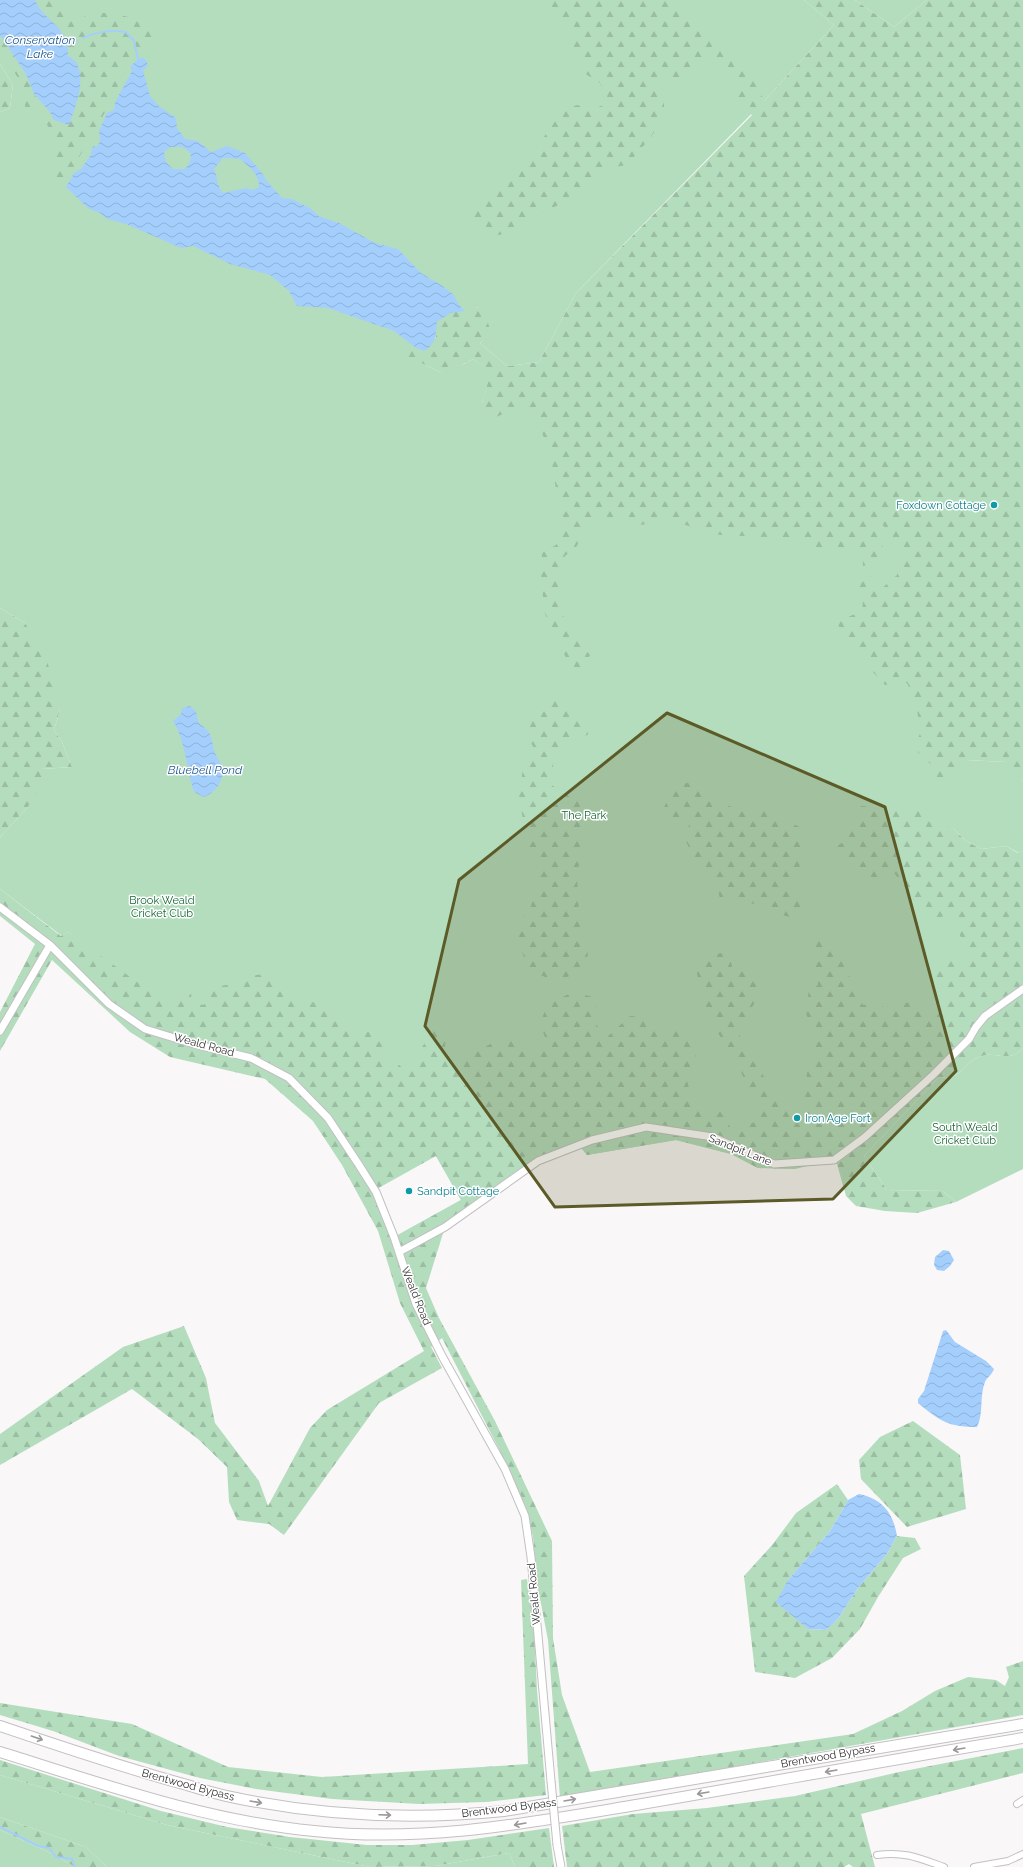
<svg xmlns="http://www.w3.org/2000/svg" width="1023" height="1867" viewBox="0 0 1023 1867" font-family="Raleway,sans-serif">
	<defs>
		<pattern id="forest-firs" width="22" height="20" patternUnits="userSpaceOnUse"><rect width="22" height="20" fill="#b4ddbd"/><path d="M5 1l3.5 6h-7zM16 11l3.5 6h-7z" fill="#9bbea3"/></pattern>
		<pattern id="water-waves" width="16" height="10" patternUnits="userSpaceOnUse"><rect width="16" height="10" fill="#a4cffc"/><path d="M0 5q4-4 8 0t8 0" fill="none" stroke="#8eb2d8"/></pattern>
	</defs>
	<rect width="100%" height="100%" fill="#faf7f9"/>
	<path fill="#b4ddbd" d="M0,0h804l30,25 -70,76 -188,192 -37,69 -32,4 -27,-23 10,-11 -12,-25 -13,4 -29,26 -20,11 5,15 19,9 24,-8 9,-5 19,13 -10,31 33,-7 410,61 41,303 40,2 17,20v69l-4,2 -13,-7 -25,3 -15,-8 -13,-13 58,169 -216,172 -37,-1 -27,-14 -55,-14 -89,15 -8,-10 -41,16 -144,76 67,-37 -25,-44 -108,-37 -107,-69 -153,-118 -6,4 -62,-47v-52l28,-30 13,-38 31,-2 -10,-25 -8,-12 6,-20 -35,-87 -25,-15v-496l10,-4 3,-23 -13,-21z
		M855,0h72l-33,27z
		M1023,1048v121l-67,33 -13,-11 -56,-1 -23,-34 74,-78c4,-1 12,0 16,-2 10,-4 14,-16 28,-20 15,-5 26,8 41,-8z
		M0,1775l167,50 203,42h-263l-21,-20 -86,-30z
		M0,1830l53,24 22,13h-75z
		M509,1853l6,14h-142l62,-1z"/>
	<path fill="url(#forest-firs)" fill-rule="evenodd" d="M35,0h21l24,20 10,-8c21,2 62,2 66,29l-6,6 -17,9 -29,58 -42,73 -10,2 5,-48 -17,-28 7,-4 8,11 22,-58 -9,-6c0,-31 -23,-33 -33,-56z
		M552,0h116l68,56 15,16 13,29 70,-76 -30,-25h51l39,27 33,-27h96v782l-4,-4 -10,-3 -3,-13 -40,-2 -29,22 -2,-14 -22,-20 8,-16 -6,-32 -8,-17 -22,2 -25,-27 -24,-36 26,-11 1,-11 -13,-12 20,-13 10,15 17,-15 4,-29 -22,-25 -3,13 9,17 -9,12 -13,3 -1,-15h-45l-27,-13 -70,-3 -52,-15 -27,5 -20,-8 -40,4 2,12 -6,13 -12,10 -6,11 -1,37 14,30 18,21 -9,18h-12l-4,-17 -20,-42 -4,-35 1,-27 14,-7 10,-18 -8,-24 -7,-46 -13,-35 -20,-14 -22,9 -14,-14 9,-31 -18,-13 -21,11 -12,2 -19,-9 -15,-3 3,-17 7,5 20,-11v-15l14,-9 28,-6 8,10 5,15 -11,11 27,23 32,-4 37,-69 176,-178 -14,-11 -4,-23 -27,-21 -19,18 -12,6 -14,-6 -5,9 7,8v21l-13,21 -24,28 -18,3 -34,30 -30,13 -39,22 -11,3c-13,-5 -27,-15 -20,-31 2,-6 19,-17 25,-22 26,-21 46,-46 63,-75l15,-3 11,6 21,-9 -10,-19 -16,-10 -16,-43 -23,-20z
		M0,35l26,39 8,20 8,9 -17,7v-10l-7,-22 -18,-29z
		M0,64l13,21 -3,23 -10,4z
		M0,608l25,15 22,37 13,50 -6,20 8,12 10,25 -31,2 2,14 -15,24 -28,30z
		M550,694l8,1 28,24 2,16c-34,6 -33,19 -38,49l30,19 3,35 -6,39 2,35 9,43 -8,17 -13,5 -18,2 -21,-10 -10,-30 2,-18 9,-9 11,-34 -14,-40 -7,-41 4,-29 10,-22 -8,-10 10,-21z
		M698,782l15,18 27,10 23,-3 40,22 -1,35 -12,12 -4,9 23,20 -8,15 -19,-5 -20,-11 -26,-1 -16,-4 -4,-18 -13,-8 -18,-33 5,-19 -30,-6 16,-31z
		M861,806l63,4 8,12 21,6 13,13 15,8 25,-3 12,7 5,-2v197c-15,16 -26,3 -41,8 -14,4 -18,16 -28,20 -4,2 -12,1 -16,2l-74,78 23,34 56,1 13,11 -39,11 -32,-2 -29,-5 -10,-10 -9,-32 -5,-1 -20,2 -17,4 -37,-1 -27,-14 -55,-14 -89,15 -8,-10 -41,16 -93,66 -19,61 13,30 56,103 57,120 1,97 9,57 28,77 263,-38 49,-23 33,-20 33,-14 28,3 9,6 4,-9 -3,-10 17,-6v54l-463,83 -12,-158 -11,-57 -4,-46 -6,-27 -29,-63 -56,-109 -11,9 11,21 -63,35 -95,132 -15,-11 -32,-4 -8,-18 -2,-35 -29,-28 -66,-50 -132,76v-31l123,-87 61,-21 22,52 9,45 44,58 9,25 42,-78 17,-18 97,-59 -24,-48 -22,-72 -36,-66 -29,-44 -48,-42 -95,-22 -40,-25 -78,-72 -52,91v-39l35,-68 -35,-28v-27l61,47 7,-4 101,73 13,-16 9,5 1,7 11,4 4,-3 -3,-5 3,-9 25,-4 15,-8 17,-2 31,29 22,-1 15,5 26,25 19,-1 6,12 -1,11 14,8 13,12 15,-17 -2,-10 15,-22 9,6 -1,18 9,9 13,-3 7,-11 9,4 13,-7 22,-4 10,19h12l7,-13 -7,-20 8,-19 25,-12 24,6 -2,24 10,17 25,-23 19,1 13,10 19,3 12,10 3,15c-14,27 -11,29 7,53l19,2 9,19 27,-8v-13l-22,-47 -18,-28 -18,-39 -3,-21 7,-17 17,-3 10,9 2,8 15,2 10,8 2,14 -22,36 3,10 10,11 19,38 23,20 11,4 3,-41 8,-18 -1,-23 -8,-17 3,-25 9,-4 -8,-43 13,-11 16,22 24,52 14,-4 7,7c26,-9 30,-6 53,6l11,-10 2,-6 -2,-7 -13,-11 -4,-11 11,-10 24,3 -4,-22 -11,-25 -22,4 -17,-17 -9,-18 -9,-11 -22,8 -26,-25 -7,-3 -2,-7 9,-6zM436,1156l25,44 -67,37 -19,-47z
		M913,1421l47,34 6,54 -59,18 -46,-48 -2,-19 21,-23z
		M837,1484l11,16 -18,31 -42,49 20,49 18,1 12,-11 20,-31 29,-34 10,-18 18,2 6,11 -18,9 -25,39 -18,32 -28,29 -37,20 -40,-6 -11,-96 29,-32 23,-31z
		M527,1579l7,49 3,62 9,105 -60,7 -67,2 -87,-5 -76,-10 -56,-11 -81,-22 -66,-25 -53,-16v-12l132,21 96,43 94,10 206,-13 -7,-184z
		M1023,1748v25l-162,41 14,53h-22l-4,-3 -5,3h-277l-5,-41 71,-12 74,-6 88,-12 104,-24z
		M0,1760l161,51 66,16 63,10 77,8h45l56,-5 81,-12 5,39h-39l-6,-14 -74,13 -65,1 -203,-42 -167,-50z
		M0,1817l86,30 21,20h-32l-22,-13 -53,-24z"/>
	<path fill="url(#water-waves)" fill-rule="evenodd" d="M0,0h35c10,23 33,24 33,56 3,2 8,4 9,8 9,18 -2,44 -8,61l-15,-5 -4,-8 -16,-18 -8,-20 -26,-39z
		M143,58l3,2 2,6 -5,4 7,26 9,10 17,12 1,10 8,11 13,2 13,11 16,-6 18,7 17,20 4,7 16,18 10,1 18,9 9,8 20,7 36,20 23,6 23,24 20,12 13,10 5,10 6,6 -15,2 -13,9c-1,13 -1,22 -13,29l-8,-3 -22,-17 -66,-23 -31,-2 -8,-15 -19,-16 -40,-11 -37,-18 -12,2 -55,-24 -19,-5 -7,-6 -11,-4 -23,-22 8,-14 7,-4 9,-13 3,-10 4,1 3,-6 -1,-10 8,-18 7,-3 1,-8 17,-31 -2,-4 8,-8zM171,147c4,0 10,-1 13,1 11,5 7,16 0,21h-11l-7,-7 -2,-10zM223,158l17,1c8,7 20,16 19,28l-6,3 -7,-2 -23,5c-8,-11 -4,-13 -9,-24z
		M190,706c10,7 5,10 10,18 2,2 5,3 7,6 6,6 5,15 8,23 1,4 6,8 7,13 3,14 -6,26 -18,31l-10,-5c-8,-24 -8,-50 -21,-71l8,-7 1,-6z
		M943,1250l6,1 5,9 -4,6 -6,5 -7,-1 -3,-5 1,-8z
		M946,1330l9,12 31,19 8,8c-2,6 -7,8 -9,13 -6,15 -1,31 -8,45 -29,0 -37,-6 -59,-24v-4l6,-8 19,-60z
		M859,1494c23,5 34,18 38,42l-10,18 -29,34 -20,31 -12,11 -18,-1 -32,-27 12,-22 42,-49 18,-31z"/>
	<g fill="none" stroke-linecap="round" stroke-linejoin="round">
		<path stroke="#a4cffc" stroke-width="2" d="M83,38c15,-7 27,-8 43,-6l8,9 4,18
			M68,45l8,-4
			M0,1827l38,19 11,2 7,9 16,2 3,8"/>
		<g stroke="#c3c0c3" stroke-width="8">
			<path id="minor" d="M1017,1804l6,-4
				M877,1855c27,-4 42,3 67,12
				M974,1867l34,-6 15,-7"/>
		</g>
		<g stroke="#c3c0c3" stroke-width="9">
			<path id="tertiary" d="M0,907l50,38 59,59 36,25 49,15 57,14 38,20 39,40 31,47 17,27 18,45 22,67 26,52 63,113 20,47 6,41 20,224
				M0,1031l50,-86
				M399,1252l46,-25 93,-66 54,-21 54,-13 67,10 61,27 60,-4 31,-23 68,-62 36,-36 7,-12 9,-11 38,-27
				M557,1845l4,22"/>
		</g>
		<g stroke="#c3c0c3" stroke-width="12">
			<path id="trunk" d="M0,1726c62,21 124,42 187,59 16,5 33,10 49,13 88,18 179,22 268,13l519,-87
				M0,1752c103,32 207,69 314,79 110,12 214,-8 322,-26 129,-22 258,-46 387,-67"/>
		</g>
		<use href="#minor" stroke="#fff" stroke-width="6"/>
		<use href="#tertiary" stroke="#fff" stroke-width="7"/>
		<use href="#trunk" stroke="#fff" stroke-width="10"/>
		<g stroke="#c3c0c3" stroke-width="9" stroke-linecap="butt">
			<path id="tertiary-bridge" d="M551,1781l6,64"/>
		</g>
		<use href="#tertiary-bridge" stroke="#fff" stroke-width="7"/>
	</g>
	<defs><path id="oneway-shaft" d="M-6 0H5M1.5-3L5.5 0L1.5 3" fill="none" stroke-width="1.6" stroke-linecap="round" stroke-linejoin="round"/></defs>
	<g stroke="#9a9899">
		<use href="#oneway-shaft" transform="translate(37 1738) rotate(19)"/>
		<use href="#oneway-shaft" transform="translate(959 1749) rotate(170)"/>
		<use href="#oneway-shaft" transform="translate(831 1771) rotate(170)"/>
		<use href="#oneway-shaft" transform="translate(703 1793) rotate(170)"/>
		<use href="#oneway-shaft" transform="translate(570 1800) rotate(-10)"/>
		<use href="#oneway-shaft" transform="translate(256 1802) rotate(10)"/>
		<use href="#oneway-shaft" transform="translate(385 1815) rotate(2)"/>
		<use href="#oneway-shaft" transform="translate(520 1824) rotate(170)"/>
	</g>
	<path fill="#5c5b28" fill-opacity="0.2" stroke="#5c5b28" stroke-width="3" stroke-linejoin="round" d="M667,713l218,94 71,264 -123,128 -278,8 -130,-181 34,-146z"/>
	<g fill="#0f9aa8" stroke="#fff" stroke-width="1.5">
		<circle cx="994" cy="505" r="4"/>
		<circle cx="797" cy="1118" r="4"/>
		<circle cx="409" cy="1191" r="4"/>
	</g>
	<g text-anchor="middle" dominant-baseline="central" stroke-width="3" stroke-linejoin="round" paint-order="stroke">
		<g font-size="11" fill="#0d838f" stroke="#fff" text-anchor="start">
			<text x="986" y="505" text-anchor="end">Foxdown Cottage</text>
			<text x="805" y="1118">Iron Age Fort</text>
			<text x="417" y="1191">Sandpit Cottage</text>
		</g>
		<g font-size="11" fill="#166634" stroke="#fff">
			<text x="584" y="815">The Park</text>
			<text x="162" y="900">Brook Weald<tspan x="162" dy="13">Cricket Club</tspan></text>
			<text x="965" y="1127">South Weald<tspan x="965" dy="13">Cricket Club</tspan></text>
		</g>
		<g font-size="11" fill="#343233" stroke="#fff">
			<text transform="translate(204 1045) rotate(15)">Weald Road</text>
			<text transform="translate(740 1150) rotate(22)">Sandpit Lane</text>
			<text transform="translate(416 1296) rotate(68)">Weald Road</text>
			<text transform="translate(534 1594) rotate(-95)">Weald Road</text>
			<text transform="translate(828 1756) rotate(-10)">Brentwood Bypass</text>
			<text transform="translate(188 1785) rotate(15)">Brentwood Bypass</text>
			<text transform="translate(509 1808) rotate(-7)">Brentwood Bypass</text>
		</g>
		<g font-size="12" font-style="italic" fill="#1f5990" stroke="#fff">
			<text x="40" y="40">Conservation<tspan x="40" dy="14">Lake</tspan></text>
			<text x="205" y="770">Bluebell Pond</text>
		</g>
	</g>
</svg>
